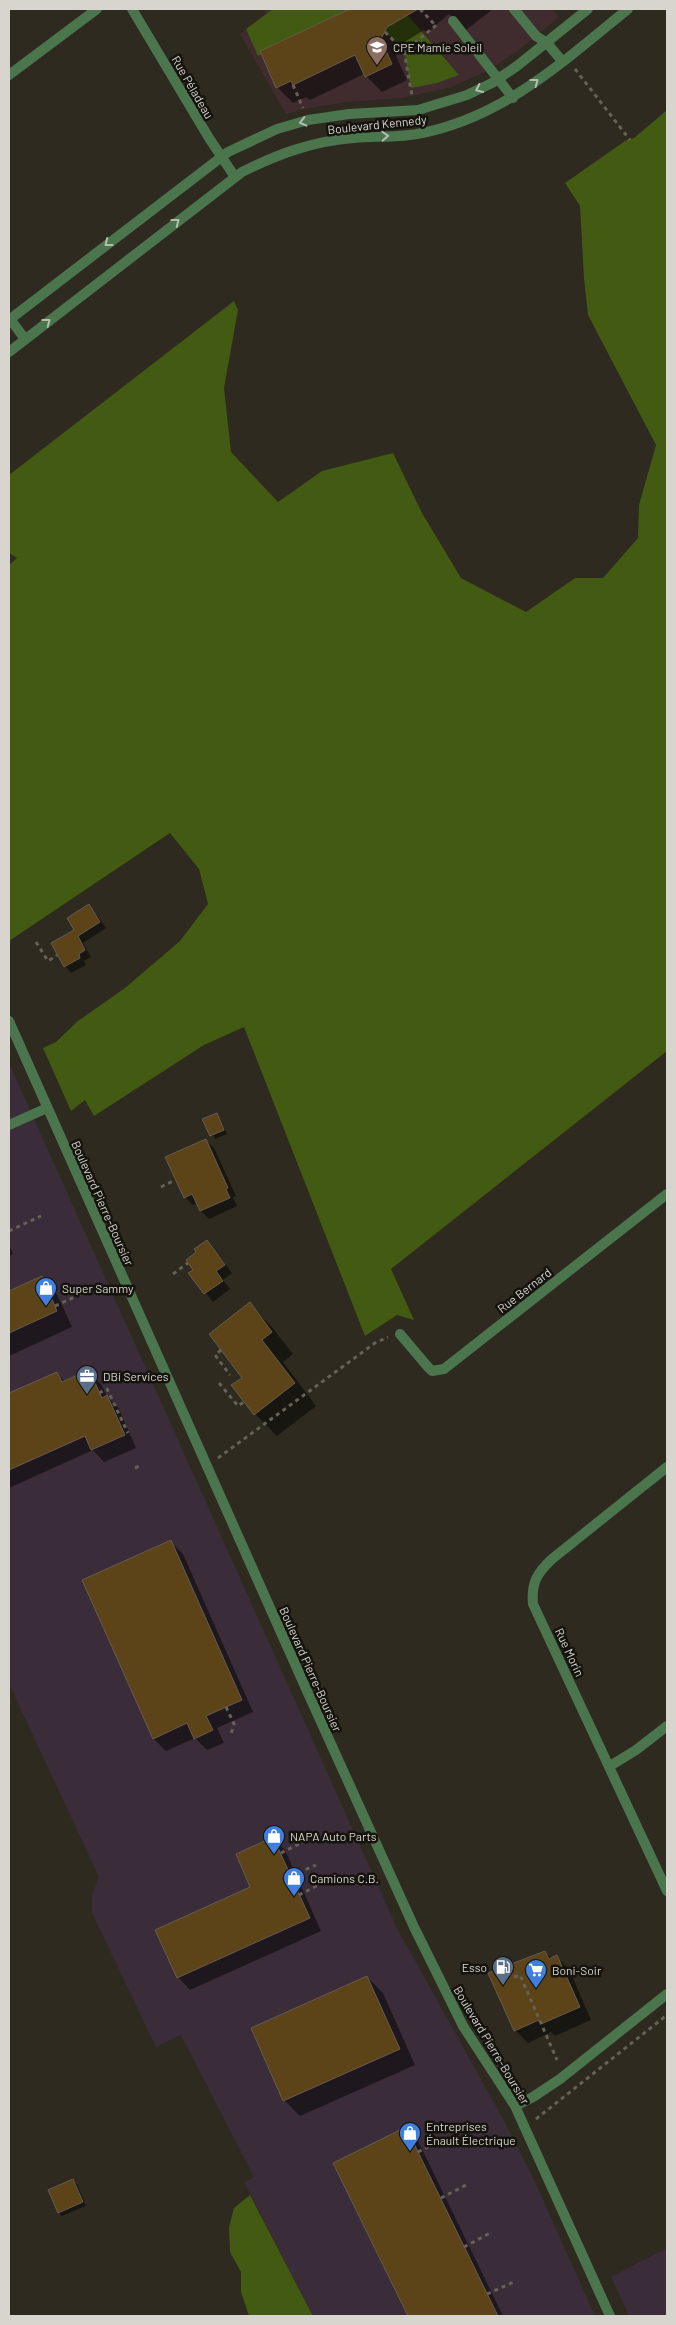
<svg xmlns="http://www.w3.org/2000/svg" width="676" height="2325" viewBox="0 0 676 2325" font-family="Barlow,sans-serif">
	<rect width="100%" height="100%" fill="#2e2a1f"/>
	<path fill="#3b2c39" d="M9,1063l388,865 105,189 33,65 60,134h-282l-69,-134 10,-5 -73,-142 -25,12 -64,-134v-19l7,-17 -90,-193z
		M667,2248v68h-38l-18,-39z"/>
	<path fill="#402c2e" d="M263,9h289l7,8 -39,32 -33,22 -35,16 -49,11 -57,4 -42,7 -18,5 -46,-80 26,-20z"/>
	<path fill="#425a11" d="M273,9h80l-5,6 -4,-3 -70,32 2,4 -18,8 -12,-27z
		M407,15l3,3 49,57 -22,8 -26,5 -7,-37 -19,-19 2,-5z
		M667,110v941l-276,218 23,51 -17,-5 -32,21 -121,-309 -40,18 -110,71 -9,-16 -14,11 -28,-63 13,-6 22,-21 47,-33 55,-47 28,-37 -9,-35 -29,-36 -161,108v-376l8,-7 -8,-5v-78l225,-174 4,9 -14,78 7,64 47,50 44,-31 71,-18 29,60 39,65 65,34 49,-34h28l35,-40 1,-33 17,-60 -68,-130 -4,-37 -4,-72 -15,-23 60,-42 9,-3z
		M250,2195l63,121h-64l-8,-24v-20l-11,-20 -1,-25 5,-19z"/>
	<path fill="#0007" d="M349,9h144l-27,21 -17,-16 -22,19 -3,-3 -21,13 -7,13 11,24 -25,12 -18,-18 -54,26 -4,-3 -13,6 -16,-16z
		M89,905l17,23 -23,15 8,14 -7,4 2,4 -15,8 -6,-7 10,-36z
		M217,1114l10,20 -12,5 -11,-19z
		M205,1140l9,8 22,48 -3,2 4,8 -28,13 -8,-8 -3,-8 -5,2 -8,-8z
		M207,1241l25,32 -9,7 7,9 -17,13 -23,-29 5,-3z
		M9,1244l4,10 -4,2z
		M41,1278l16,16 15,33 -63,29v-63z
		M249,1304l22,22 22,28 -10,8 33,44 -39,30 -22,-22 -22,-29 11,-7z
		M89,1372l12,12 6,12 12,13 17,39 -32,14 -11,-12 -84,38v-93l48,-22 8,9z
		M171,1542l12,12 70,158 -36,16 7,15 -17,7 -12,-12 -29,13 -12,-12 -71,-158z
		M273,1838l12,12 36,81 -131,59 -12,-13 74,-89z
		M545,1952l7,7 5,-2 12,12 22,51 -36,16 -4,-4 -23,11 -13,-13 -25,-57z
		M367,1977l16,16 32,72 -115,51 -16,-16z
		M406,2129l12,12 85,175h-94l-74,-153z
		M73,2180l4,4 9,22 -24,10 -3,-3z"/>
	<path fill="#5d4318" stroke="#645c51" d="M350,9h68l-31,18 -6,12 11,25 -27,13 -10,-22 -62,30 -2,-4 -15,7 -16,-37z
		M89,904l11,18 -22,14 7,14 -6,4 1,4 -16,9 -13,-24 23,-13 -7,-12z
		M217,1113l7,17 -14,6 -8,-17z
		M206,1139l22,49 -2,1 4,9 -30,13 -8,-17 -8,4 -19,-41z
		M207,1240l18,25 -9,6 7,10 -19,13 -16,-21 5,-3 -7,-10 10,-8 -2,-3z
		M42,1276l15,35 -48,22v-42z
		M250,1302l22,30 -10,8 33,43 -41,32 -23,-30 11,-7 -33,-44z
		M89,1370l13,28 5,-3 18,40 -34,15 -6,-14 -76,34v-77l48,-21 5,10z
		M171,1540l71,160 -36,16 7,14 -19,9 -7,-16 -34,16 -71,-159z
		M273,1837l37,81 -133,60 -22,-48 95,-43 -14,-33z
		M545,1951l4,8 8,-4 23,52 -39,17 -2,-4 -25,11 -26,-58z
		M367,1976l33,73 -117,52 -32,-73z
		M406,2127l12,25 80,164h-90l-75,-153z
		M73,2179l10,23 -25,11 -10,-23z"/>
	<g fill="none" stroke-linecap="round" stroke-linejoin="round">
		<path stroke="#646157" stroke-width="3" stroke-dasharray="4 4" stroke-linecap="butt" d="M420,9l16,17
			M385,32l19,19 35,-28
			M404,51l8,45
			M575,69l55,71
			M293,85l10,23
			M36,942l12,19 9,-6
			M161,1187l14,-7
			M9,1231l32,-15
			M173,1274l15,-11
			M55,1306l26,-12
			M221,1350l-6,5 15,20
			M219,1383l19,23 6,-4
			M99,1393l8,-4 21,44
			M218,1458l157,-115 13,-6
			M135,1468l7,-3
			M226,1707l8,17 -3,10
			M281,1853l24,-12
			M291,1876l25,-11
			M299,1895l25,-13
			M514,1977l6,-2 37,85
			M536,2119l131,-104
			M418,2152l28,-14
			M441,2198l27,-14
			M464,2247l28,-15
			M487,2294l29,-13"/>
		<path stroke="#4b754d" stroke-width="10" d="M514,9l22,27 11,7 15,18
			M453,21l60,77
			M9,1125l38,-17"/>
		<path stroke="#4b754d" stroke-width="10" d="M132,9l77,129 26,39
			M9,75l88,-66
			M10,319l15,20
			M400,1334l28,33 4,4 12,-2 223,-175
			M667,1467l-115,92c-15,14 -21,24 -19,45l134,287
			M610,1766l26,-16 31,-24"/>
		<path stroke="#4b754d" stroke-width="10" d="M9,320l219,-168 49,-23 31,-9 41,-6 69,-4 49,-15 25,-12 25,-17 71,-57
			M9,352l233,-180c36,-18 71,-31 112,-34 22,-2 46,0 68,-5 82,-16 143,-73 206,-124
			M9,1021l298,670 107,236 49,99 52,80 95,210
			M515,2106l18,-9 27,-18 107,-85"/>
	</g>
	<defs><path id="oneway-chevron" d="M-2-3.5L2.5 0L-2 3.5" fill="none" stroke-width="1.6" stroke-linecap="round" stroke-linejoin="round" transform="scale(1.25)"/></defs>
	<g stroke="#b5bdae">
		<use href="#oneway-chevron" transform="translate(535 82) rotate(-37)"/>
		<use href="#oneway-chevron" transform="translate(479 89) rotate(155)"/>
		<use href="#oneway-chevron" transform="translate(303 122) rotate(166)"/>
		<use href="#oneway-chevron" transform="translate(385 136) rotate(-3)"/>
		<use href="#oneway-chevron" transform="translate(176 222) rotate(-38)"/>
		<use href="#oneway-chevron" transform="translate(108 243) rotate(142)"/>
		<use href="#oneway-chevron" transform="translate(47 322) rotate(-38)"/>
	</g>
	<defs>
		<g id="school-pin" transform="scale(1.125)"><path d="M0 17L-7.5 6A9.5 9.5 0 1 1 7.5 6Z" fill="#8d6e63" stroke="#15130e"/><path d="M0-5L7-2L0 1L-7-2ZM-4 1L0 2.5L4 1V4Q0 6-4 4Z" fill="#fff"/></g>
		<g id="shop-pin" transform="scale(1.125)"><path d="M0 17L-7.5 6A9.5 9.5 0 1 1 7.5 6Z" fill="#3f7fe0" stroke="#15130e"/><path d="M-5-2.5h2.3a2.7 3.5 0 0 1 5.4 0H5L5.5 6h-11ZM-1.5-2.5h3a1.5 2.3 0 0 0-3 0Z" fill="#fff"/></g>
		<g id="office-pin" transform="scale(1.125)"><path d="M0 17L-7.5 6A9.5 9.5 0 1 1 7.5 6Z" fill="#5c6f8a" stroke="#15130e"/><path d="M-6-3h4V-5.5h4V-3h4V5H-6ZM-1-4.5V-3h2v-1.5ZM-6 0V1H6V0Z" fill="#fff"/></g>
		<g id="fuel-pin" transform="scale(1.125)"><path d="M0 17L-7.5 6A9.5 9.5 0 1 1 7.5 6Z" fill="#5c6f8a" stroke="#15130e"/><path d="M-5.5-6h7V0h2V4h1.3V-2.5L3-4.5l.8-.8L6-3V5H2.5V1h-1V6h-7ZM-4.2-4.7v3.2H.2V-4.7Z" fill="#fff"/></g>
		<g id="supermarket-pin" transform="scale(1.125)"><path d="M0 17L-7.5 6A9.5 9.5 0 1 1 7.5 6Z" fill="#3f7fe0" stroke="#15130e"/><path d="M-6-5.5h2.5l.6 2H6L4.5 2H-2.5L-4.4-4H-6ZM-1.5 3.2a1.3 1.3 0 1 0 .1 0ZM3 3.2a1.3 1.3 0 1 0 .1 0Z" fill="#fff"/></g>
	</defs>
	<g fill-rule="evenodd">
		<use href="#school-pin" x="377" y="47"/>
		<use href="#shop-pin" x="46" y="1288"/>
		<use href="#office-pin" x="87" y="1376"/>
		<use href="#shop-pin" x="274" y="1836"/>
		<use href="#shop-pin" x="294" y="1878"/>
		<use href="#fuel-pin" x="503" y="1967"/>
		<use href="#supermarket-pin" x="536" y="1970"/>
		<use href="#shop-pin" x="410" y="2133"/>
	</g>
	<g text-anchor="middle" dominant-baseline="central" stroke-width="5" stroke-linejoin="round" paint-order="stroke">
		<g font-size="12" fill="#d8d5ce" stroke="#15130e" text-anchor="start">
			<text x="393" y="47">CPE Mamie Soleil</text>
			<text x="62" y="1288">Super Sammy</text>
			<text x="103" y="1376">DBi Services</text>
			<text x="290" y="1836">NAPA Auto Parts</text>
			<text x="310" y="1878">Camions C.B.</text>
			<text x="487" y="1967" text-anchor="end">Esso</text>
			<text x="552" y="1970">Boni-Soir</text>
			<text x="426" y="2126">Entreprises<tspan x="426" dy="14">Énault Électrique</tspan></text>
		</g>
		<g font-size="12" fill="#d8d5ce" stroke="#15130e">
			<text transform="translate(193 87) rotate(60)">Rue Péladeau</text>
			<text transform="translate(377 124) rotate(-6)">Boulevard Kennedy</text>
			<text transform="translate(103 1203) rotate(66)">Boulevard Pierre-Boursier</text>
			<text transform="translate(524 1290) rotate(-38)">Rue Bernard</text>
			<text transform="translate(570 1652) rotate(65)">Rue Morin</text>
			<text transform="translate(311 1669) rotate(66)">Boulevard Pierre-Boursier</text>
			<text transform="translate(492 2045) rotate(59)">Boulevard Pierre-Boursier</text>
		</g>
	</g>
	<rect width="676" height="2325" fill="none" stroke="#d8d5ce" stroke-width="20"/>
</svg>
